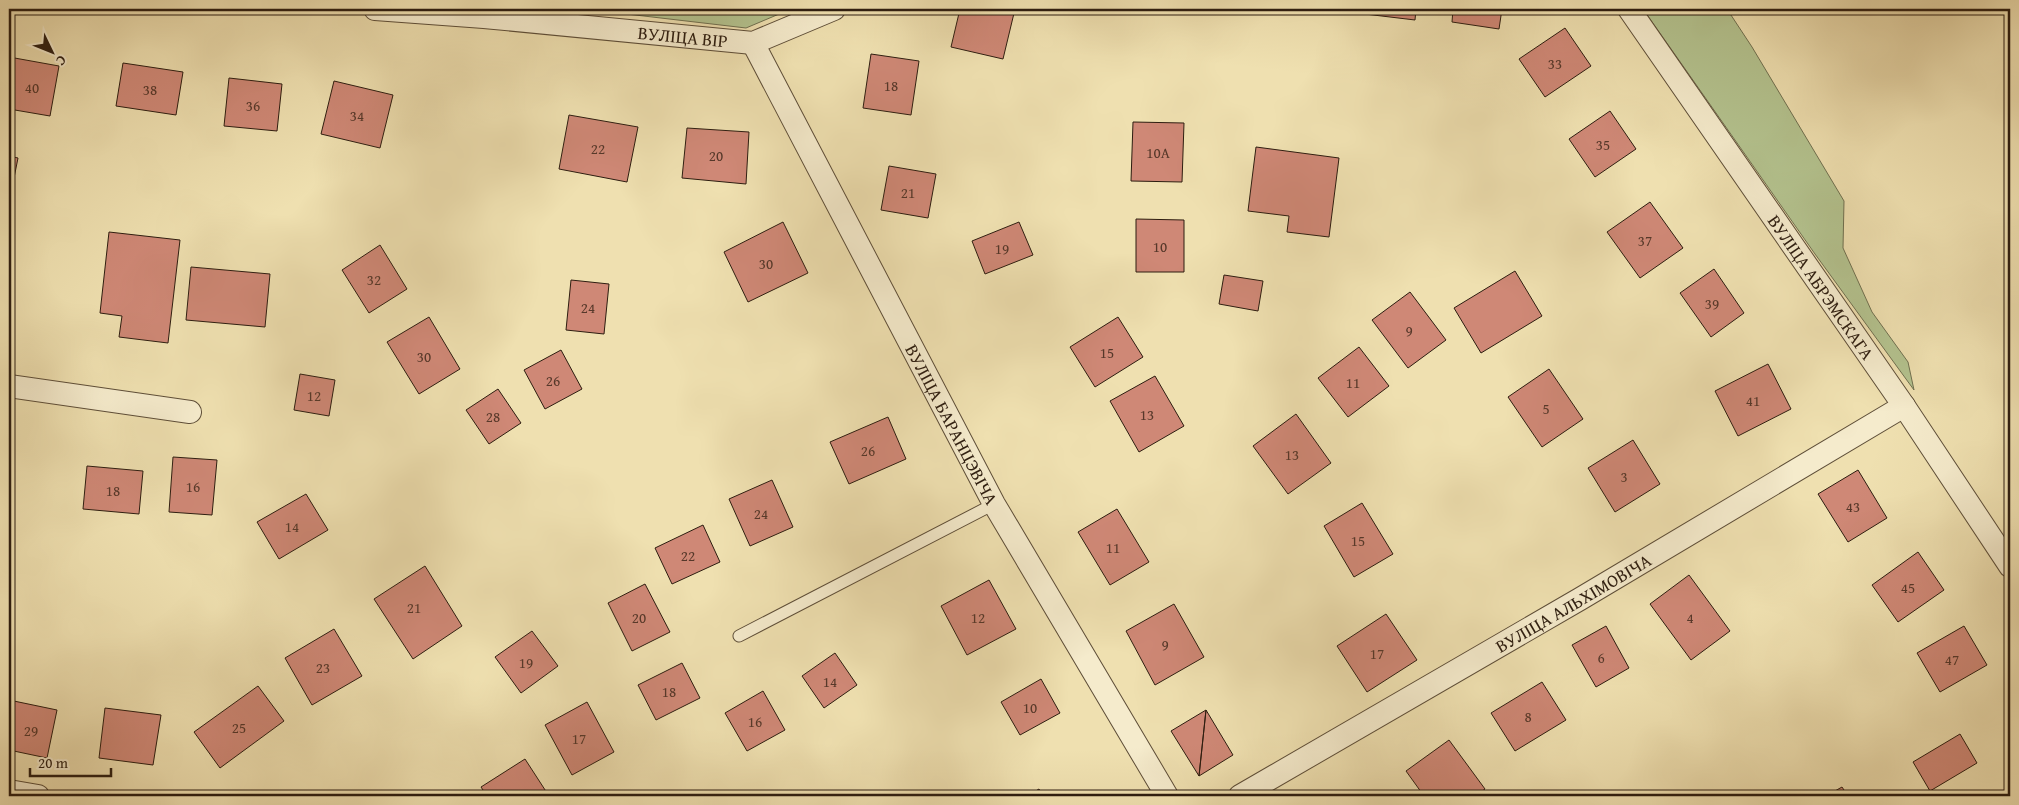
<svg xmlns="http://www.w3.org/2000/svg" width="2019" height="805" viewBox="0 0 2019 805" font-family="'Gentium Book Plus',serif">
	<rect width="100%" height="100%" fill="#efe0b0"/>
	<filter id="stains"><feTurbulence type="fractalNoise" baseFrequency=".004" numOctaves="4"/><feColorMatrix values="0 0 0 0 .2 0 0 0 0 .09 0 0 0 0 .02 0 0 0 .5 -.17"/></filter>
	<radialGradient id="worn" r=".72"><stop offset=".6" stop-color="#630" stop-opacity="0"/><stop offset="1" stop-color="#630" stop-opacity=".3"/></radialGradient>
	<path fill="#b4c38f" stroke="#707050" d="M584,9h207l-45,19z
		M1643,9h84l25,38 92,154 -1,47 29,64 36,50 6,28 -99,-136z"/>
	<path fill="#cf8876" stroke="#2d1d10" d="M960,9h55l-12,50 -52,-12z
		M1365,9h51l-1,11 -50,-6z
		M1453,9h49l-3,20 -47,-7z
		M1565,28l26,38 -46,31 -26,-38z
		M871,54l48,7 -8,54 -48,-7z
		M9,57l50,9 -9,50 -41,-7z
		M123,63l60,9 -7,43 -60,-9z
		M229,78l53,6 -5,47 -53,-5z
		M334,81l59,14 -13,53 -59,-14z
		M1610,111l26,38 -41,28 -26,-38z
		M569,115l69,12 -11,55 -68,-13z
		M1133,122l51,1 -2,59 -51,-1z
		M687,128l62,4 -3,52 -64,-6z
		M1256,147l83,11 -10,79 -42,-5 2,-16 -41,-5z
		M9,156l9,2 -9,45z
		M889,166l47,8 -8,44 -47,-8z
		M1650,202l33,46 -43,30 -33,-46z
		M1136,219l48,1v52h-48z
		M783,222l25,51 -60,29 -24,-50z
		M1019,222l14,33 -48,19 -13,-33z
		M109,232l71,8 -12,103 -49,-6 3,-21 -22,-3z
		M380,245l27,44 -38,24 -27,-43z
		M191,267l79,7 -5,53 -79,-7z
		M1714,269l30,44 -33,24 -31,-44z
		M1515,271l27,45 -61,37 -27,-45z
		M1224,275l39,6 -5,30 -39,-7z
		M571,280l38,4 -5,50 -38,-4z
		M1410,292l36,48 -38,28 -36,-48z
		M429,317l31,52 -41,25 -32,-52z
		M1118,317l25,40 -48,30 -25,-40z
		M1359,347l30,39 -41,31 -30,-39z
		M561,350l21,39 -37,20 -21,-39z
		M1768,364l23,45 -53,27 -23,-45z
		M1549,369l34,50 -41,28 -34,-50z
		M300,374l35,6 -6,36 -35,-6z
		M1155,376l29,50 -45,26 -29,-51z
		M498,389l23,34 -32,21 -23,-34z
		M1296,414l35,49 -43,31 -35,-48z
		M888,417l18,42 -57,25 -19,-42z
		M1633,440l27,44 -45,28 -27,-44z
		M173,457l44,3 -5,55 -43,-3z
		M87,466l56,5 -4,43 -56,-5z
		M1858,470l29,48 -39,24 -30,-48z
		M772,480l21,47 -43,19 -21,-47z
		M306,494l22,36 -49,29 -22,-37z
		M1362,503l31,51 -39,23 -30,-51z
		M1117,509l32,53 -39,23 -32,-53z
		M703,525l17,37 -48,22 -17,-36z
		M1918,552l26,38 -46,32 -26,-37z
		M425,566l37,60 -49,33 -39,-60z
		M1689,575l41,56 -39,29 -41,-56z
		M989,580l27,49 -49,26 -26,-49z
		M645,584l25,48 -38,19 -24,-48z
		M1174,604l30,53 -49,28 -29,-54z
		M1386,614l31,46 -50,32 -30,-46z
		M1606,626l23,42 -33,19 -24,-42z
		M1964,626l23,39 -47,27 -23,-39z
		M334,629l28,47 -50,29 -27,-47z
		M532,631l26,35 -37,27 -26,-36z
		M835,653l22,32 -33,23 -22,-32z
		M682,663l18,35 -44,22 -18,-35z
		M1041,679l19,34 -40,22 -19,-33z
		M1542,682l24,38 -51,31 -24,-38z
		M258,686l26,35 -64,47 -26,-36z
		M763,691l22,39 -38,21 -22,-38z
		M9,700l48,10 -10,48 -38,-8z
		M587,702l27,50 -42,23 -27,-50z
		M105,708l56,7 -8,50 -54,-7z
		M1206,710l27,45 -34,21z
		M1206,710l-7,66 -28,-45z
		M1960,734l17,29 -47,28 -17,-29z
		M1449,740l36,49 -10,7h-51l-18,-25z
		M525,759l24,37h-62l-6,-9z
		M1842,787l6,9h-22z
		M1039,789l4,7h-16z"/>
	<g fill="none" stroke-linecap="round" stroke-linejoin="round">
		<g stroke="#5e4e38" stroke-width="13">
			<path id="service" d="M739,636l255,-132"/>
		</g>
		<g stroke="#5e4e38" stroke-width="24">
			<g id="minor">
				<path id="s1" d="M375,9l109,8 269,26 81,-34"/>
				<path id="s2" d="M1629,9l275,397 106,160"/>
				<path id="s3" d="M753,43l241,461 173,292"/>
				<path d="M9,386l181,26"/>
				<path d="M9,791l29,5"/>
				<path id="s4" d="M1240,796l340,-197 324,-193"/>
			</g>
		</g>
		<use href="#service" stroke="#f5ebcc" stroke-width="11"/>
		<use href="#minor" stroke="#f5ebcc" stroke-width="22"/>
	</g>
	<g text-anchor="middle" dominant-baseline="central" stroke-width="5" stroke-linejoin="round" paint-order="stroke">
		<g font-size="15" fill="#56382a">
			<text x="1555" y="63">33</text>
			<text x="891" y="85">18</text>
			<text x="32" y="87">40</text>
			<text x="150" y="89">38</text>
			<text x="253" y="105">36</text>
			<text x="357" y="115">34</text>
			<text x="1603" y="144">35</text>
			<text x="598" y="148">22</text>
			<text x="1158" y="152">10А</text>
			<text x="716" y="155">20</text>
			<text x="908" y="192">21</text>
			<text x="1645" y="240">37</text>
			<text x="1160" y="246">10</text>
			<text x="1002" y="248">19</text>
			<text x="766" y="263">30</text>
			<text x="374" y="279">32</text>
			<text x="1712" y="303">39</text>
			<text x="588" y="307">24</text>
			<text x="1409" y="330">9</text>
			<text x="1107" y="352">15</text>
			<text x="424" y="356">30</text>
			<text x="553" y="380">26</text>
			<text x="1353" y="382">11</text>
			<text x="314" y="395">12</text>
			<text x="1753" y="400">41</text>
			<text x="1546" y="408">5</text>
			<text x="1147" y="414">13</text>
			<text x="493" y="416">28</text>
			<text x="868" y="450">26</text>
			<text x="1292" y="454">13</text>
			<text x="1624" y="476">3</text>
			<text x="193" y="486">16</text>
			<text x="113" y="490">18</text>
			<text x="1853" y="506">43</text>
			<text x="761" y="513">24</text>
			<text x="292" y="526">14</text>
			<text x="1358" y="540">15</text>
			<text x="1113" y="547">11</text>
			<text x="688" y="555">22</text>
			<text x="1908" y="587">45</text>
			<text x="414" y="607">21</text>
			<text x="639" y="617">20</text>
			<text x="978" y="617">12</text>
			<text x="1690" y="617">4</text>
			<text x="1165" y="644">9</text>
			<text x="1377" y="653">17</text>
			<text x="1601" y="657">6</text>
			<text x="1952" y="659">47</text>
			<text x="526" y="662">19</text>
			<text x="323" y="667">23</text>
			<text x="830" y="681">14</text>
			<text x="669" y="691">18</text>
			<text x="1030" y="707">10</text>
			<text x="1528" y="716">8</text>
			<text x="755" y="721">16</text>
			<text x="239" y="727">25</text>
			<text x="31" y="730">29</text>
			<text x="579" y="738">17</text>
		</g>
		<g font-size="18" fill="#2d1d10" stroke="#f5ebcc">
			<text stroke="none"><textPath href="#s1" startOffset="309">ВУЛІЦА ВІР</textPath></text>
			<text stroke="none"><textPath href="#s2" startOffset="338">ВУЛІЦА АБРЭМСКАГА</textPath></text>
			<text stroke="none"><textPath href="#s3" startOffset="430">ВУЛІЦА БАРАНЦЭВІЧА</textPath></text>
			<text stroke="none"><textPath href="#s4" startOffset="385">ВУЛІЦА АЛЬХІМОВІЧА</textPath></text>
		</g>
	</g>
	<rect width="2019" height="805" fill="none" stroke="#efe0b0" stroke-width="30"/>
	<rect x="10" y="10" width="1999" height="785" fill="none" stroke="#2d1d10" stroke-width="2.5"/>
	<rect x="15" y="15" width="1989" height="775" fill="none" stroke="#2d1d10"/>
	<g transform="translate(52 52) rotate(133)" stroke="#f5ebcc" stroke-width="4" paint-order="stroke">
	<path d="M0-4L9 19L0 12L-9 19Z" fill="#2d1d10"/>
	<text y="-8" font-size="14" font-weight="bold" text-anchor="middle" fill="#2d1d10">С</text>
	</g>
	<path d="M30 768v8h81v-8" fill="none" stroke="#2d1d10" stroke-width="2.5"/>
	<text x="38" y="768" font-size="15" fill="#2d1d10" stroke="#f5ebcc" stroke-width="4" paint-order="stroke">20 m</text>
	<rect width="100%" height="100%" filter="url(#stains)"/>
	<rect width="100%" height="100%" fill="url(#worn)"/>
</svg>
